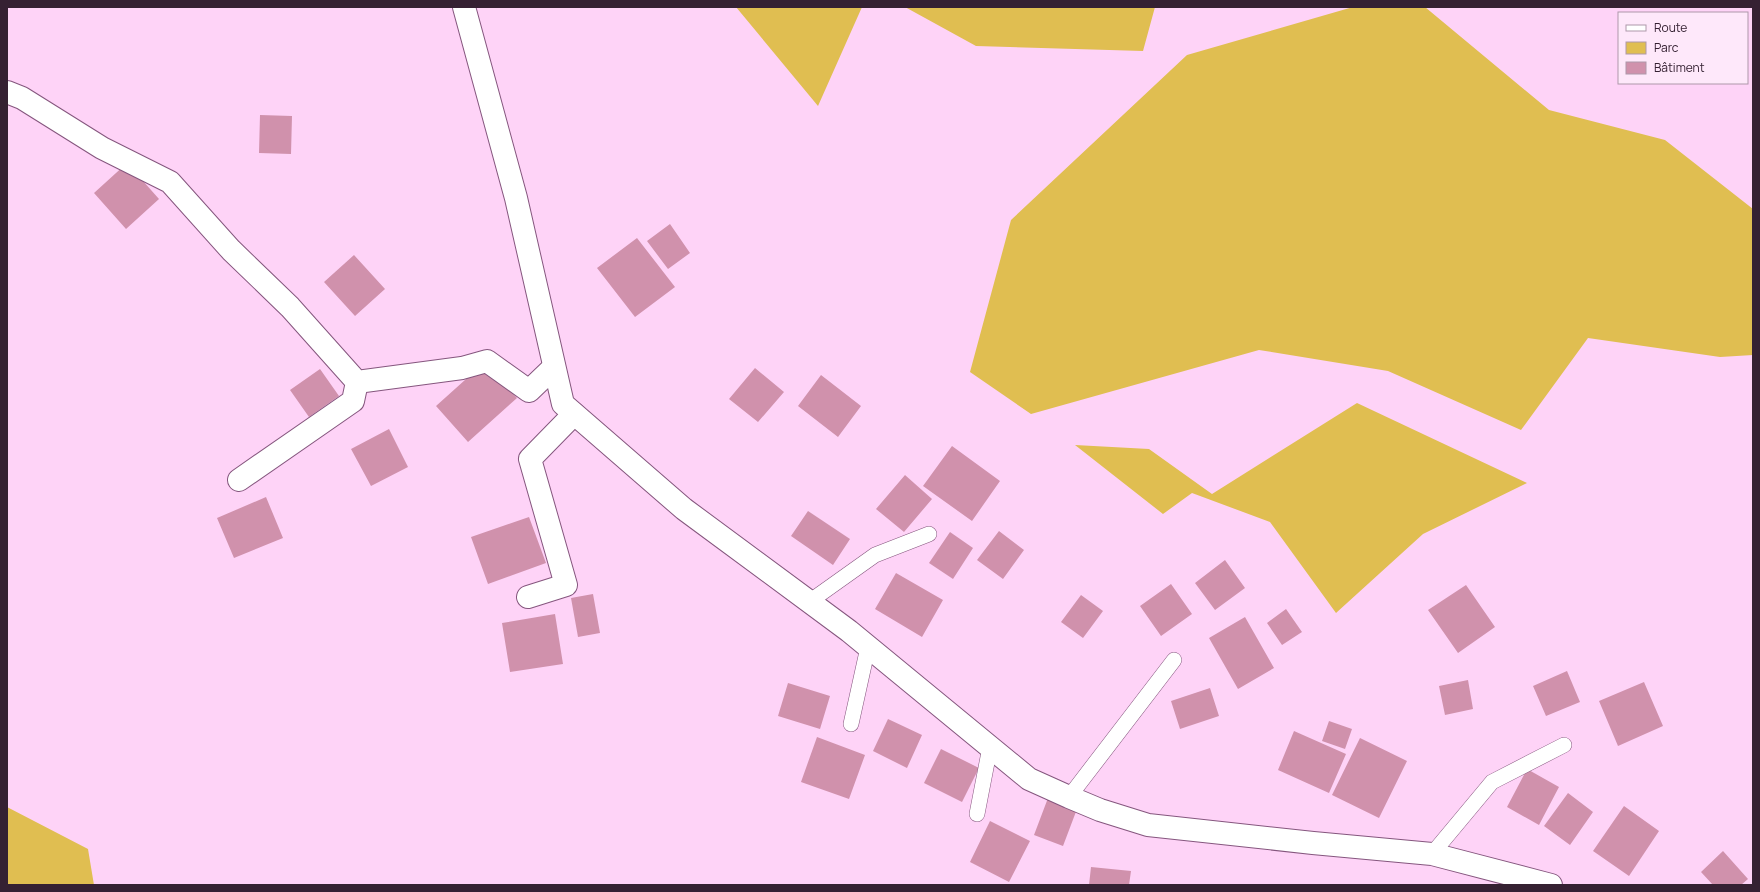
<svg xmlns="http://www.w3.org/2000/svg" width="1760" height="892" viewBox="0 0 1760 892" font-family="Manrope,sans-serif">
	<rect width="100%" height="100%" fill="#fed3f7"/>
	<path fill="#e0be51" d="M736,7h126l-44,99z
		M905,7h250l-12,44 -167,-5z
		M1353,7h72l124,103 116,30 88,69v146l-33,2 -132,-19 -67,92 -133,-59 -129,-21 -228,64 -61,-42 41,-152 176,-165z
		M1357,403l170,80 -104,51 -87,79 -66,-91 -78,-29 -29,21 -88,-69 74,4 63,45z
		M7,807l81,42 6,36h-87z"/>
	<path fill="#d091ac" d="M260,115l32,1 -1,38 -32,-1z
		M127,163l32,36 -33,30 -32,-36z
		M670,224l20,29 -22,16 -21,-28z
		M637,238l38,49 -40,30 -38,-49z
		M354,255l31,34 -30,27 -31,-34z
		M485,362l32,36 -49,44 -32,-36z
		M755,368l29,24 -26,30 -29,-23z
		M320,369l19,27 -30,21 -19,-27z
		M821,375l40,31 -23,31 -40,-31z
		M389,429l19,38 -37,19 -20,-37z
		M952,446l48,35 -28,40 -49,-35z
		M905,475l27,24 -28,33 -28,-23z
		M266,497l17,41 -49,20 -17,-40z
		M808,511l42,28 -17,26 -42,-29z
		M529,517l17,46 -58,21 -17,-47z
		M999,531l25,19 -21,29 -26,-19z
		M950,532l23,16 -20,31 -24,-16z
		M1225,560l20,28 -30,22 -20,-27z
		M896,573l47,27 -21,37 -47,-28z
		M1171,584l21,30 -31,22 -21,-30z
		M1466,585l29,42 -37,26 -30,-43z
		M593,594l7,39 -22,4 -7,-39z
		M1081,595l22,16 -20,27 -22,-16z
		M1286,609l16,23 -20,13 -15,-22z
		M555,614l8,50 -53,8 -8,-49z
		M1245,617l29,51 -36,21 -29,-51z
		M1567,671l13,31 -34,14 -13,-30z
		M1468,680l5,29 -28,6 -6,-29z
		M1644,682l19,44 -45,20 -19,-45z
		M788,683l42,13 -10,33 -42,-13z
		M1210,688l9,28 -39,13 -9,-28z
		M888,719l34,16 -15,33 -34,-17z
		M1329,721l23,8 -7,20 -23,-8z
		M1294,731l52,23 -17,39 -51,-23z
		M817,737l48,18 -16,44 -48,-17z
		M1360,738l47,23 -28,57 -47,-23z
		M941,749l38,19 -17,34 -38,-19z
		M1527,769l32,18 -20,38 -32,-18z
		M1568,793l25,19 -23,33 -26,-19z
		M1048,798l29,11 -14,37 -29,-11z
		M1624,806l35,25 -30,45 -36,-25z
		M990,821l40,20 -21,41 -39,-20z
		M1723,851l25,28 -7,6h-28l-12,-13z
		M1091,867l40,4 -2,14h-40z"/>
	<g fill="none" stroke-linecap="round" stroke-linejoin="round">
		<g stroke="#85567e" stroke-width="16">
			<path id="lane" d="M809,602l66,-47 54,-21
				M851,724l17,-77
				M1069,797l105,-137
				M977,814l13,-67
				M1432,854l60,-72 72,-37"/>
		</g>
		<g stroke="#85567e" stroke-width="24">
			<path id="street" d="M7,92l15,6 80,50 68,34 61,68 59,57 67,75 105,-14 25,-7 42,30 25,-24
				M239,480l114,-79 4,-19
				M528,597l38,-12 -36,-126 44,-45"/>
		</g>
		<g stroke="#85567e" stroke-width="24">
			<path id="secondary" d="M464,7l52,191 47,206 121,105 165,122 180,148 40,18 31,13 48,15 165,18 119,11 119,31"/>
		</g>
		<use href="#lane" stroke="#fff" stroke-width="15"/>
		<use href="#street" stroke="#fff" stroke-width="22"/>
		<use href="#secondary" stroke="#fff" stroke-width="22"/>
	</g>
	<rect width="1760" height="892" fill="none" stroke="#352132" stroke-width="16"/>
	<rect x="1618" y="12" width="130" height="72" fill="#fee8fa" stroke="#ae98aa"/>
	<rect x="1626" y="25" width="20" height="6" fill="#ffffff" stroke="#ae98aa"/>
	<text x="1654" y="32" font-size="12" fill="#352132">Route</text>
	<rect x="1626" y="42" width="20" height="12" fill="#e0be51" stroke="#ae98aa"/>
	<text x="1654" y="52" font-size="12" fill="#352132">Parc</text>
	<rect x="1626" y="62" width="20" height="12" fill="#d091ac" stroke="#ae98aa"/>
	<text x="1654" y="72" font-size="12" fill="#352132">Bâtiment</text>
</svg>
